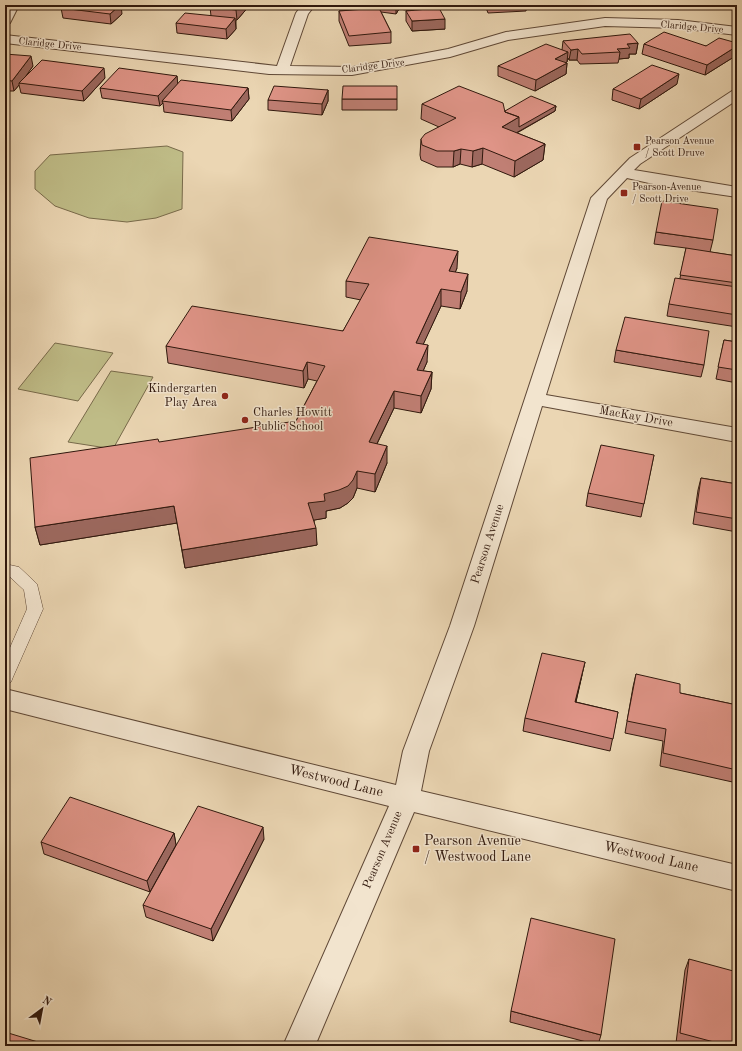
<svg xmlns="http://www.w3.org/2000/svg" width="742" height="1051" viewBox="0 0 742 1051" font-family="'Old Standard TT',serif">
	<rect width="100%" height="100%" fill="#ebd6b3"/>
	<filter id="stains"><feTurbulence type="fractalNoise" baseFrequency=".005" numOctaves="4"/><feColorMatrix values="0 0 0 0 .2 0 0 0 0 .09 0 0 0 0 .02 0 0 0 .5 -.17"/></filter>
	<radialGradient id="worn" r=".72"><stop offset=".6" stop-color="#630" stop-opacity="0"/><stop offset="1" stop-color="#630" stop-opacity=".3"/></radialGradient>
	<path fill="#bfbc87" stroke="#786a4a" d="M167,146l16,6 -1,57 -26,9 -29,4 -38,-4 -34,-12 -20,-17v-18l15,-16z
		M55,343l58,10 -35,48 -60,-12z
		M111,371l42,6 -40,72 -45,-7z"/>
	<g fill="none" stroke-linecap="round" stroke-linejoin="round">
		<g stroke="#5f4836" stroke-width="1">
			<path id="service" d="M5,564l14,3 18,17 6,25 -30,68 -2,5 -6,2v-25l22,-50 -3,-19 -15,-14h-4z"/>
		</g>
		<g stroke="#5f4836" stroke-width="2">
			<path id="minor" d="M7,5h12l-9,18 -5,1z
				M302,5h13l-7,9 -18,52 62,1 96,-18 58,-17 99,-14 73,2 59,7v8l-59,-7 -73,-2 -97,14 -58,17 -98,18 -83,-1 -264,-31v-8l272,31 19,-53z
				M737,90v10l-97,64 -6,6 103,17v10l-75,-11 -35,-8 -20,21 -61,196 191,33v14l-195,-36 -68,220 -45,125 -8,40 316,74v26l-323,-79 -99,234h-32l106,-240 -384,-97v-20l391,96 7,-34 47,-125 141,-428 39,-40 102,-67z"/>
		</g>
		<use href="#service" fill="#f2e4ce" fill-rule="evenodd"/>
		<use href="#minor" fill="#f2e4ce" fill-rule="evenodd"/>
	</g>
	<path fill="#c07f74" stroke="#30180d" d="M250,5l-13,15h-1v9l-9,10 -50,-6 -1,-10 35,-7 -1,-9z
		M374,5h63l-1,2 -13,-2 -2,3h-6l-2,3 32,18 -33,2 -6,-10v-10h7l-14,-2 -3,5 -15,-2 10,20v11l-42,3 -10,-25v-10l35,-3z
		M485,5h42l-1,6 -38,2z
		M696,5h25l-2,4z
		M61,8l61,6 -11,10 -48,-6z
		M563,41l75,2 -2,11h-7v4l-10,1 -1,4 -38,1 -3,-4h-8l-1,-2 -1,4 -1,1h1l-1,11 -31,17 -37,-15v-10l64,-16z
		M737,43v12l-32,20 -63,-21 2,-10 62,2z
		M5,54l28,12 -7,9 79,3 -21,23 -63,-8 -2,-8 -5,6h-9z
		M177,76v8l71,4 1,11 -17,22 -68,-9 -1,-9 -3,3 -58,-8 -2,-10z
		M677,84l-38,25 -27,-9 1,-11z
		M328,90v11l-6,14 -54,-5v-10z
		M342,99h55v11h-55z
		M422,104l83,7 51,-5 -1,5 -38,22 28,11 -2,16 -29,17 -32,-13 -10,3 -12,-3 -7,3h-16l-16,-7 -1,-5 1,-16 18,-12 -18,-8z
		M656,232l57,8 -3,12 27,4v71l-70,-11 2,-12 11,-26 6,-30 -32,-4z
		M457,268l-2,4 12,19 -7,18 -19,-3 -18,38 4,18 -4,9 9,1 -1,17 -10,24 -27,-5 -17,36 10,19 -12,29 -18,-4 -4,10 -5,5 -8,5 -14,3v7l-12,2 3,25 -132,23 -8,-45 -137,22 -5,-18 261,-106 21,-40 -9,-2 -4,9 -136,-25 -2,-17 177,-15 18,-31 -15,-3v-16z
		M724,340l13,2v41l-21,-4z
		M616,350l88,15 -3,12 -87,-15z
		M654,455l-13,62 -55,-11 2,-13z
		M701,478l36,6v48l-44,-8 5,-34z
		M636,674l44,19 57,12v78l-77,-17 3,-25 -38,-8 8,-46z
		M582,675l-6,27 42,10 -8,39 -87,-20 2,-13z
		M174,833l2,12 -26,47 -106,-38 -3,-12z
		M264,839l-51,102 -67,-24 -3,-12z
		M689,959l48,87h-52l-9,-3 9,-73z
		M511,1011l90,24 -3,10 -88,-23z"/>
	<path fill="#9c685e" stroke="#30180d" d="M120,5h1l1,9 -11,10 -1,-10z
		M240,5h10l-13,15 -1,-10z
		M396,5h3v4l-3,5z
		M413,5h10l-2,3h-6l-2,3z
		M235,18l1,11 -9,10 -1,-10z
		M445,19v10l-33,2v-10z
		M638,43l-2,11h-7v4l-10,1 1,-7 -3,-3 10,-5z
		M737,46v9l-32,20 2,-10z
		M578,49l-1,11h-8l2,-10z
		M568,52l-1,10 -13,7 1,-10z
		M31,56l2,10 -12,17h-2v2l-5,6 -2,-10z
		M567,63l-1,11 -31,17 1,-11z
		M104,68l1,10 -21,23 -2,-10z
		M679,74l-2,10 -38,25 2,-10z
		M177,76l1,10 -16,15 1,2 -3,3 -2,-10z
		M248,88l1,11 -17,22 -1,-11z
		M328,90v11l-6,14v-11z
		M556,106l-1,5 -55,31 2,-15 17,-10z
		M545,144l-2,16 -29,17 1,-16z
		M483,148l-1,16 -10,3 1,-16z
		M461,149l-1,15 -7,3 1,-16z
		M458,251l-1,17 -8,20v-17z
		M468,274l-1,17 -7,18 1,-17z
		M441,289v17l-25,54v-17z
		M428,345l-1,17 -11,25 1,-17z
		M307,362l1,17 -4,9 -1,-17z
		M432,372l-1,17 -10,24v-17z
		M394,391v17l-25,52v-18z
		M387,446v17l-12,29v-18z
		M357,471v17l-4,10 -5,5 -8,5 -14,3v7l-17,3 -1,-18 16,-9z
		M174,506l3,17 -137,22 -5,-18z
		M316,528l1,17 -132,23 -3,-18z
		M585,662l-12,52 2,-12z
		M263,827l1,12 -51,102 -2,-12z
		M174,833l2,12 -26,47 -3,-11z"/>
	<path fill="#df9487" stroke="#30180d" d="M65,5h55l-10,9 -49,-6z
		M211,5h29l-4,5 -26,-3z
		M379,8l12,24 -42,4 -10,-25z
		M439,8l6,11 -33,2 -6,-10z
		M185,13l50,5 -9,11 -50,-6z
		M664,32l42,14 13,-8 18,5v3l-30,19 -63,-21z
		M630,34l8,9 -11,1 3,4 -13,1 3,3 -38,2 -4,-5 -7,1 -8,-9z
		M546,44l22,8 -13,7 12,4 -31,17 -38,-14z
		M5,54l26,2 -19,25 -7,-1z
		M42,60l62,8 -22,23 -63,-8z
		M652,65l27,9 -38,25 -28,-10z
		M119,68l58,8 -19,20 -58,-8z
		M181,80l67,8 -17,22 -69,-9z
		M274,86l54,4 -6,14 -54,-4z
		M343,86h54v13h-55z
		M459,86l44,17 2,9 14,5 -17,10 43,17 -30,17 -32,-13 -10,3 -12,-2 -7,2h-17l-15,-6 -1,-6 4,-5 31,-16 -34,-14z
		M531,96l25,10 -37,21v-10l-14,-5v-1z
		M662,201l56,8 -5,31 -57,-8z
		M369,237l89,14 -9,20 19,3 -7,18 -20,-3 -25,54 12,2 -11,25 15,2 -11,24 -27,-5 -25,51 18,4 -12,28 -18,-3 -4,9 -5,6 -9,4 -15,4 1,7 -17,2 8,25 -134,22 -8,-44 -139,21 -5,-69 128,-19 1,3 137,-21 29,-55 -18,-4 -4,9 -137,-25 26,-40 151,25 26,-47 -23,-3z
		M686,248l51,8v27l-57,-8z
		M675,278l62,9v28l-68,-11z
		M625,317l84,14 -5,34 -88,-15z
		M724,340l13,2v28l-19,-3z
		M601,445l53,10 -10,49 -56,-11z
		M701,478l36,6v35l-41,-7z
		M542,653l43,9 -10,40 43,10 -5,27 -88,-21z
		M636,674l44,10v9l57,12v65l-74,-17 3,-24 -39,-8z
		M70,797l104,36 -27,48 -106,-39z
		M198,806l65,21 -52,102 -68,-24z
		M531,918l84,21 -14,96 -90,-24z
		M689,959l48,13v74h-8l-49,-13z
		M5,1032l46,14h-46z"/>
	<g fill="#8f2418" stroke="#f2e4ce" stroke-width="1.5">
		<rect x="633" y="143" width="8" height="8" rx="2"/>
		<rect x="620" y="189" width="8" height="8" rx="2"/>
		<circle cx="225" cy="396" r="4"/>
		<circle cx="245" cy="420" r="4"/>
		<rect x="412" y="845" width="8" height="8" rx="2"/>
	</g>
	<g text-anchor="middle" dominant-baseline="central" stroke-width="3" stroke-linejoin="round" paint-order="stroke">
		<g font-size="10" fill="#30180d" stroke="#f2e4ce">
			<text transform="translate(692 27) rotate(5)">Claridge Drive</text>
			<text transform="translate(50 44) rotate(6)">Claridge Drive</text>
			<text transform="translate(373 66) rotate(-7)">Claridge Drive</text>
		</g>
		<g font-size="10" fill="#30180d" stroke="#f2e4ce" text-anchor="start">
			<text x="645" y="141">Pearson Avenue<tspan x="645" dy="12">/ Scott Druve</tspan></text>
			<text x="632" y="187">Pearson Avenue<tspan x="632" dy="12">/ Scott Drive</tspan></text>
		</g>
		<g font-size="12" fill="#30180d" stroke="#f2e4ce" text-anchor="end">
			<text x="217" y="389">Kindergarten<tspan x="217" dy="14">Play Area</tspan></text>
			<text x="253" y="413" text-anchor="start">Charles Howitt<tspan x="253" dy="14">Public School</tspan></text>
		</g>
		<g font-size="12" fill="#30180d" stroke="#f2e4ce">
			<text transform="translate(636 417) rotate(10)">MacKay Drive</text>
			<text transform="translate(488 544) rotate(-72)">Pearson Avenue</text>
			<text transform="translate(383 850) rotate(-67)">Pearson Avenue</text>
		</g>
		<g font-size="14" fill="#30180d" stroke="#f2e4ce">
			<text transform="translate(336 781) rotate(14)">Westwood Lane</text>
			<text transform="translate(651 857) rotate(13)">Westwood Lane</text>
		</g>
		<g font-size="14" fill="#30180d" stroke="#f2e4ce" text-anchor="start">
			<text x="424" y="841">Pearson Avenue<tspan x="424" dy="16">/ Westwood Lane</tspan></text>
		</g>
	</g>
	<rect width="742" height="1051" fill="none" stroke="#ebd6b3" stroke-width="20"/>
	<rect x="6" y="6" width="730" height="1039" fill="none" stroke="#30180d" stroke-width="2"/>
	<rect x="10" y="10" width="722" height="1031" fill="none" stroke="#30180d"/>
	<g transform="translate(42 1009) rotate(32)" stroke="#f2e4ce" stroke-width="3" paint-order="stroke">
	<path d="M0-3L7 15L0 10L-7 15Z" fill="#30180d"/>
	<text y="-6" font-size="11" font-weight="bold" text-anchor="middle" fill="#30180d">N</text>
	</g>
	<rect width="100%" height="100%" filter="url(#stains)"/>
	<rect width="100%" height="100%" fill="url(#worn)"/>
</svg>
